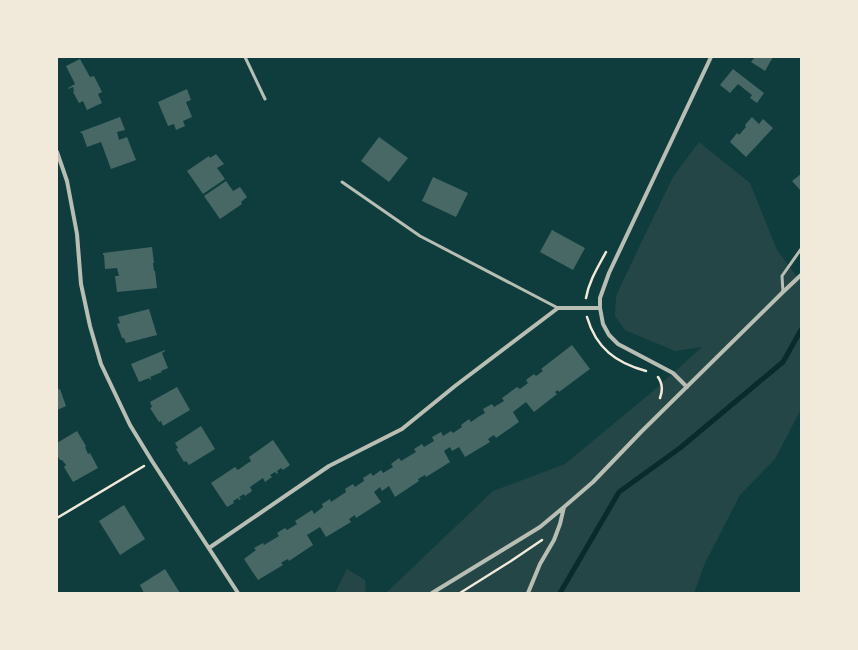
<svg xmlns="http://www.w3.org/2000/svg" width="858" height="650" viewBox="0 0 858 650" font-family="'PT Sans',sans-serif">
	<rect width="100%" height="100%" fill="#0f3d3e"/>
	<path fill="#244646" d="M699,142l51,41 27,67 24,32v127l-26,50 -35,36 -35,68 -11,30h-308l107,-102 72,-27 87,-72 50,-45 -27,4 -50,-21 -10,-14 1,-20 24,-51 33,-68z
		M347,569l18,11 1,13h-31z"/>
	<g fill="none" stroke-linecap="round" stroke-linejoin="round">
		<path stroke="#0a2a2b" stroke-width="5" d="M560,593l59,-101 61,-44 103,-86 18,-32"/>
	</g>
	<path fill="#486865" d="M755,57h18l-8,14 -14,-9z
		M80,59l10,18 4,-1 8,16 -4,2 4,9 -15,7 -4,-9 -4,2 -6,-11 1,-1 -1,-4 -5,2v-1l7,-4 -9,-18z
		M733,69l31,24 -7,10 -7,-5 2,-3 -14,-11 -8,9 -10,-8z
		M187,89l4,11 -5,2 6,15 -9,4 2,5 -9,4 -2,-6 -6,2 -10,-24z
		M120,117l5,13 -8,2 2,8 8,-3 9,23 -25,9 -10,-27 -14,5 -5,-14h-1l-1,-1z
		M752,117l7,7 4,-5 10,9 -27,29 -16,-15 7,-9 2,2 7,-8 -1,-2z
		M379,137l29,21 -19,24 -28,-21z
		M216,154l8,10 -7,4 8,11 -22,15 -16,-23 22,-15 1,2z
		M801,174v17l-9,-10z
		M433,177l35,16 -12,24 -34,-16z
		M226,181l7,10 7,-4 7,10 -6,5 1,2 -22,15 -16,-23z
		M552,230l33,18 -12,22 -33,-18z
		M152,247l2,16h-1l1,8h1l2,17 -40,4 -2,-16h4l-2,-8 -12,1 -1,-14h-1v-2z
		M149,309l8,26 -31,8 -2,-5h-2l-5,-14 3,-1 -2,-6z
		M572,345l18,24 -31,23 -1,-2 -3,2 2,2 -23,18 -8,-10 -13,10 6,10 -23,16 -2,-3 -6,4 2,3 -25,15 -6,-10 -7,4 -2,-4 -6,4 6,11 -24,15 -1,-2 -7,4 1,2 -24,16 -6,-11 -7,5 -2,-4 -6,5 7,10 -25,16 -1,-3 -6,4 2,3 -25,15 -6,-10 -13,8 6,10 -24,16 -1,-2 -4,2 -3,2 2,2 -25,15 -14,-21 12,-9 -2,-2 9,-5 1,2 15,-9 -2,-3 8,-5 2,2 10,-6 -2,-3 17,-11 2,4 9,-7 -1,-3 8,-5 1,3 15,-10 -1,-3 8,-5 2,3 9,-6 -1,-3 8,-5 2,3 8,-6 2,3 10,-6 -2,-3 8,-6 2,3 15,-9 -2,-3 8,-5 2,3 10,-6 -2,-4 9,-5 2,4 8,-5 2,2 9,-6 -1,-2 8,-6 2,3 7,-5 7,-4 -2,-4 9,-5 2,3 10,-6 -2,-3 15,-11 3,2 8,-6 -2,-3 8,-6 2,2 7,-5 -2,-2z
		M165,350v1l-3,2 6,15 -7,3 1,1 -12,5 1,2 -1,1 -1,-2 -10,4 -8,-18z
		M57,386l2,4 1,-1 6,17 -9,4z
		M177,387l13,23 -27,16 -2,-5 -2,1 -9,-14 2,-1 -2,-5z
		M201,426l14,23 -26,16 -3,-4 -2,1 -8,-13 2,-1 -3,-5z
		M77,431l9,15 -1,1 3,7 2,-1 8,15 -25,14 -9,-15 2,-2 -4,-5h-2l-3,-5v-12z
		M273,440l17,25 -7,5 -2,-2 -4,3 1,2 -1,1 -2,-2 -5,3 2,2 -7,5 -2,-4 -13,9 2,4 -7,5 -1,-2 -5,3 2,2 -2,1 -1,-2 -5,3 1,2 -7,4 -16,-24 24,-16 3,3 7,-5 6,-4 -2,-4z
		M124,505l21,34 -25,16 -21,-34z
		M165,569l15,24h-36l-4,-8z"/>
	<g fill="none" stroke-linecap="round" stroke-linejoin="round">
		<path stroke="#f1e9da" stroke-width="2.5" d="M586,298c3,-17 12,-31 20,-46
			M587,317c9,31 29,46 59,54
			M658,377c5,7 5,13 2,21
			M57,518l87,-52
			M460,593l51,-32 31,-21"/>
		<path stroke="#b8beb3" stroke-width="3" d="M245,57l20,42
			M342,182l78,54 138,72
			M783,292l-1,-16 19,-27"/>
		<path stroke="#b8beb3" stroke-width="4" d="M57,152l10,29 10,53 4,50 9,42 11,38 29,61 22,36 86,132
			M687,387l-14,-14 -55,-29 -9,-9 -6,-11 -3,-16v-10l9,-25 102,-216
			M209,548l120,-82 73,-37 53,-43 103,-78h42
			M432,593l108,-66 24,-20 29,-25 48,-50 142,-140 18,-17
			M528,593l12,-29 14,-24 6,-16 4,-17"/>
	</g>
	<rect width="858" height="650" fill="none" stroke="#f1e9da" stroke-width="116"/>
</svg>
